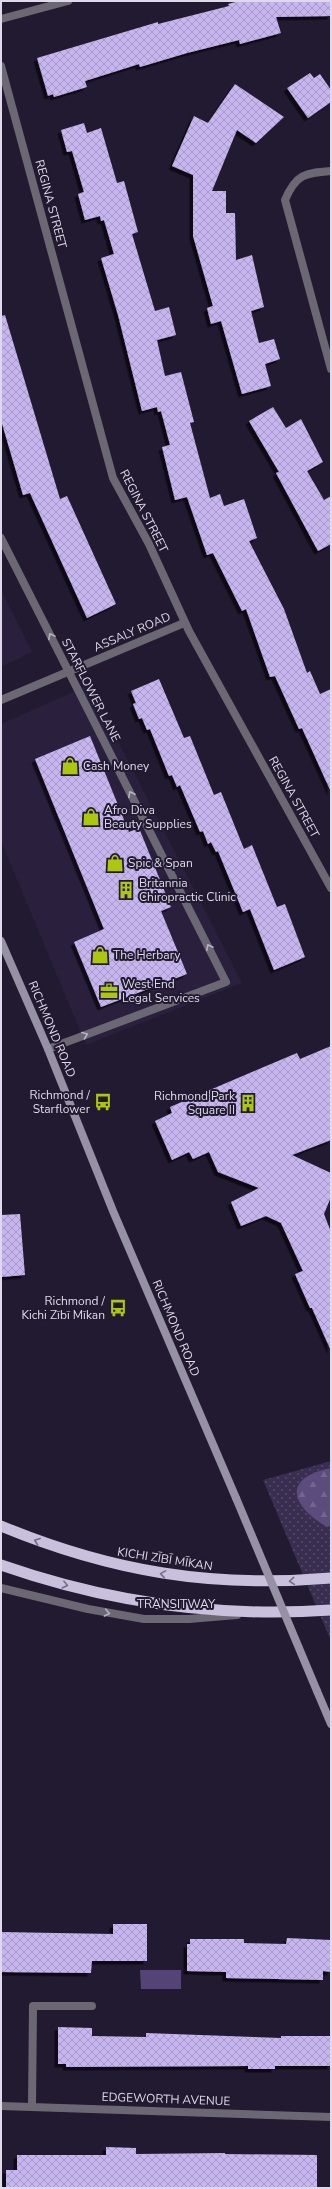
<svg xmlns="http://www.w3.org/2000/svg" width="332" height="2189" viewBox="0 0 332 2189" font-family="'Nunito Sans',sans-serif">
	<defs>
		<pattern id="grass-dots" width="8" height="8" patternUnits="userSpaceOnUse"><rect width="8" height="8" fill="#392d50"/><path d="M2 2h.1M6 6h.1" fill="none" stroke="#554b69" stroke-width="1.8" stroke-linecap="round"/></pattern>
		<pattern id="forest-firs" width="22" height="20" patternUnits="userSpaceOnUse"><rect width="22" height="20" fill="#5c4c7e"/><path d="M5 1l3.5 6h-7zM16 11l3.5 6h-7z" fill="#736590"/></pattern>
		<pattern id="building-cross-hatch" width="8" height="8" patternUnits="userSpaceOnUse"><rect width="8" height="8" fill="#c6b5ee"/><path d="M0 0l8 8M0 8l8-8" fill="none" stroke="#a598c4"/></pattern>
		<filter id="shadow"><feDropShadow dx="-3.5" dy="3.5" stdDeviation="0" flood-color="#0009"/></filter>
	</defs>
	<rect width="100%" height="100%" fill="#221a30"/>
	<path fill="#2a203d" d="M1,590l31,62 -31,15z
		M89,685l153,298 -156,62 -85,-204v-117z"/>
	<path fill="url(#grass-dots)" d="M331,1461v180l-68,-161z"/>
	<path fill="url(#forest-firs)" d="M331,1468v58l-4,1c-36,-21 -46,-49 4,-59z"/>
	<path fill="#544375" d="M140,1970h41v19h-40z"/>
	<path fill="url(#building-cross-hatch)" filter="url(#shadow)" d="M239,1h92v15l-55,1 5,16 -41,11 -1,-4 -52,13 -47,14 -1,-3 -54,17 2,6 -33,10 -1,-3 -5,2 -11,-38 121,-36v2l71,-18 -1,-2z
		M310,73l4,5 6,-4 11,16v12l-23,16 -21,-30z
		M235,84l49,33 -28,26 -19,-13 -25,61h14v22h9l1,47 16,-5 12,52 -13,4 8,32 15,-4 6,20 -15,5 6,22 -29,8 -21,-73 -10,3 -4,-16 6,-2 -20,-70v-61l-21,-9 22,-50 14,7z
		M84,123l3,10 14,-5 16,55 7,-2 14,51 -6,2 23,77 14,-4 7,28 -19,5 8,36 16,-4 13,50 -4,1 20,75 10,-4 4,12 20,-7 13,39 -8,3 35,68 23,64 3,-2 10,23 11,-5v103l-29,-64 -3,1 -24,-53 -5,1 -24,-68 -4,2 -29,-58 -6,2 -20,-58 -12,3 -13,-53 8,-2 -9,-34 -3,1 -1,-5 -15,4 -24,-96 -17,-57 13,-4 -10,-34 -3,1 -1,-5 -15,4 -7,-26 6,-2 -12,-41 -5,1 -6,-22z
		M5,315l55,184 7,-3 49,108 -29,14 -57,-125 -7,2 -22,-75v-104z
		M273,407l13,21 15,-9 22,43 -16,9 17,29 7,-4v48l-13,7 -42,-78 3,-1 -30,-51z
		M159,679l25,59 6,-2 24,59 7,-3 23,57 8,-4 25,62 8,-3 20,53 -31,13 -24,-61 -7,3 -25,-61 -2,1 -5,-10 -3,2 -5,-13 -3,1 -20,-47 -3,2 -5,-12 -3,1 -19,-47 -3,1 -5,-12 -3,1 -6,-15 3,-1 -5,-12z
		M90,736l39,96 10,-4 32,79 -10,4 26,63 -86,33 -27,-65 30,-13 -69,-170z
		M331,1046v94l-39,15 39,18v24l-7,17 7,18v119l-19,-43h-2l-15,-34 8,-3 -22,-48 -15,-7 -25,10 -10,-24 28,-14 -41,-16 -9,-20 -16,7 -4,-7 -17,8 -17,-39 17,-8 -2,-6 89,-38 38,-16 3,6z
		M20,1214l5,61 -24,2v-62z
		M113,1924h34v37h-55l-1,12 -90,-1v-40l112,2z
		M287,1938l44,2v32l-8,-1v9l-97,-2v-6l-39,-1v-27h3v-5h54v4l42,1z
		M58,2027l34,1v8l54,1v-4l135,5v-2h50v30h-56v3h-27v-3l-182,1v-3h-8z
		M106,2147l30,1v6l89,-1v1l92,1v33h-311v-18h11v-15h89z"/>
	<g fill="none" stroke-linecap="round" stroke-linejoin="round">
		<path stroke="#6b6874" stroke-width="8" d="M1,1588l87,21 56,10h45l48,-4"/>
		<path stroke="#6b6874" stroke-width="8" d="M1,19l67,-18
			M1,66l112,412 36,66 40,87 142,257
			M331,171c-26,2 -35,3 -46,29l46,169
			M1,538l225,444 -178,67
			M1,700l183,-77
			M1,2106l330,11
			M32,2106l1,-100h59"/>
		<path stroke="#9791a5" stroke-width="8" d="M1,941l47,108 65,162 123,287
			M317,1691l14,33"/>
		<path stroke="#c8c0dc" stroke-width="11" d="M1,1526c111,46 211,62 330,52
			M1,1565c106,37 218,53 330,45"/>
		<path stroke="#9791a5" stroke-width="8" d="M236,1498l81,193"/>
	</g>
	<defs><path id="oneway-chevron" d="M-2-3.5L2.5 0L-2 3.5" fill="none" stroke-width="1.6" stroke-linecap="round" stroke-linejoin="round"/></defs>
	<g stroke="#b6b2c1">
		<use href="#oneway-chevron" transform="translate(51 636) rotate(-118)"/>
		<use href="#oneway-chevron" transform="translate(131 794) rotate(-117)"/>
		<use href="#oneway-chevron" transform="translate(209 947) rotate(-117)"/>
		<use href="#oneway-chevron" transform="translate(85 1035) rotate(-21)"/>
		<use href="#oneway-chevron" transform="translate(107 1613) rotate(11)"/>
	</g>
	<g stroke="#756d86">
		<use href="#oneway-chevron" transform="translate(37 1541) rotate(-160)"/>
		<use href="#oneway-chevron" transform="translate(163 1574) rotate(-171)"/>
		<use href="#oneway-chevron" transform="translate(292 1581) rotate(175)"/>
		<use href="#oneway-chevron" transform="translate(65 1585) rotate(14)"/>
	</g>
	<defs>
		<g id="shop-bare" transform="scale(1.38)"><path d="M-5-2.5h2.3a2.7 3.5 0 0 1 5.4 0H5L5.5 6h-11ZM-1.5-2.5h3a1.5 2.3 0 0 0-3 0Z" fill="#adc60f" stroke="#221a30" stroke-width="2.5" paint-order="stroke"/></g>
		<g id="building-bare" transform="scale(1.38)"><path d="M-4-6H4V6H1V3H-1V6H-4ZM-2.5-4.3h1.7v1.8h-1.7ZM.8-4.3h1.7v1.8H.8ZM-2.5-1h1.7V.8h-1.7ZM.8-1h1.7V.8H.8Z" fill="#adc60f" stroke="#221a30" stroke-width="2.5" paint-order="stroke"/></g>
		<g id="office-bare" transform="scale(1.38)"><path d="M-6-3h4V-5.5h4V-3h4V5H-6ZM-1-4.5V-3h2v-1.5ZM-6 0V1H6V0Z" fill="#adc60f" stroke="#221a30" stroke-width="2.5" paint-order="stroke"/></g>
		<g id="bus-bare" transform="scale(1.38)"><path d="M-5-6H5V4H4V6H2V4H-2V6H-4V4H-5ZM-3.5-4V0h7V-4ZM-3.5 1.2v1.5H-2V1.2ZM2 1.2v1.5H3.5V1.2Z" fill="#adc60f" stroke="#221a30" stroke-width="2.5" paint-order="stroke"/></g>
	</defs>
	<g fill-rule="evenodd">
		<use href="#shop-bare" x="70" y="766"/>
		<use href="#shop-bare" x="91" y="817"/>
		<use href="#shop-bare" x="115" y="863"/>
		<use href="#building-bare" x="126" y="890"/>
		<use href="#shop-bare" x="100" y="955"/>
		<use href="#office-bare" x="109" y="991"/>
		<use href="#bus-bare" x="103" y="1102"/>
		<use href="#building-bare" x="248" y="1103"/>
		<use href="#bus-bare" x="118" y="1308"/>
	</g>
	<g text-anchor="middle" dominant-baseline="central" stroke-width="4" stroke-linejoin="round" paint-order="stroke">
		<g font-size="12" fill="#dedaea" stroke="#221a30">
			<text transform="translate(51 204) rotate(75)">REGINA STREET</text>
			<text transform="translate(144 511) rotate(63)">REGINA STREET</text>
			<text transform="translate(132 632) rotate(-23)">ASSALY ROAD</text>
			<text transform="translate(91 690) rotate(63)">STARFLOWER LANE</text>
			<text transform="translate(294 797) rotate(61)">REGINA STREET</text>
			<text transform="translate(52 1029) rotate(67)">RICHMOND ROAD</text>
			<text transform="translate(176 1328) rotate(67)">RICHMOND ROAD</text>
			<text transform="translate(165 1559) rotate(9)">KICHI ZĪBĪ MĪKAN</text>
			<text x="176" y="1604">TRANSITWAY</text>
			<text transform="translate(166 2099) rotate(2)">EDGEWORTH AVENUE</text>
		</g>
		<g font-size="12" fill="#dedaea" stroke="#221a30" text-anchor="start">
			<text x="83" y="766">Cash Money</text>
			<text x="104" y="810">Afro Diva<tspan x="104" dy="14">Beauty Supplies</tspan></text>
			<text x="128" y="863">Spic &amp; Span</text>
			<text x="139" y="883">Britannia<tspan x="139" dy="14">Chiropractic Clinic</tspan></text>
			<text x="113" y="955">The Herbary</text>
			<text x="122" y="984">West End<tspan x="122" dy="14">Legal Services</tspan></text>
			<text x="90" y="1095" text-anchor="end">Richmond /<tspan x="90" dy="14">Starflower</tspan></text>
			<text x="235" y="1096" text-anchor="end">Richmond Park<tspan x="235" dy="14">Square II</tspan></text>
			<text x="105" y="1301" text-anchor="end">Richmond /<tspan x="105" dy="14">Kichi Zībī Mīkan</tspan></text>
		</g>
	</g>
	<rect width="332" height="2189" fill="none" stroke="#dedaea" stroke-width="4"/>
</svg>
